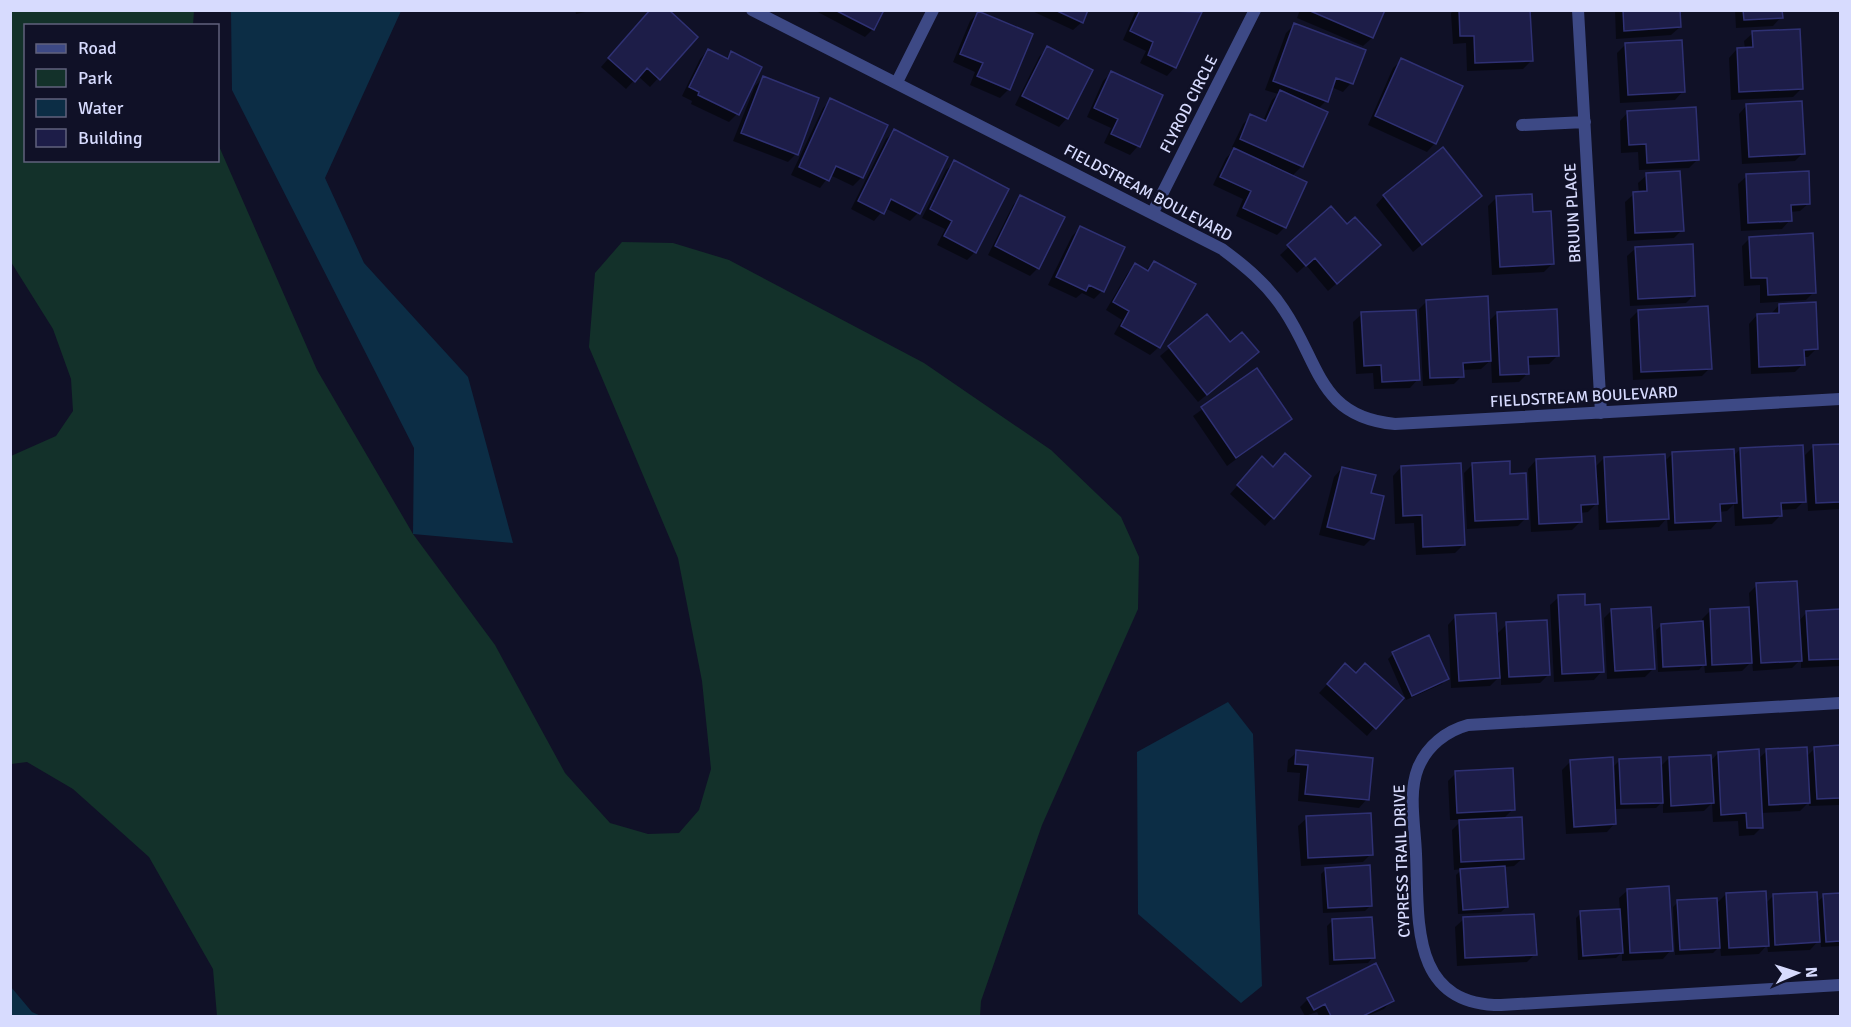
<svg xmlns="http://www.w3.org/2000/svg" width="1851" height="1027" viewBox="0 0 1851 1027" font-family="Signika,sans-serif">
	<rect width="100%" height="100%" fill="#101127"/>
	<path fill="#13312a" d="M11,11h183l-1,14 -167,1v134h192v-16l99,226 96,164 82,111 70,128 45,50 38,11 31,-1 20,-23 12,-41 -9,-88 -24,-123 -89,-211 6,-74 27,-31 51,1 56,17 195,103 127,87 70,67 18,40 -1,52 -96,216 -61,176 -1,15h-763l-4,-47 -64,-112 -76,-68 -46,-27 -16,2v-308l45,-20 17,-25 -2,-32 -18,-50 -42,-67z"/>
	<path fill="#0c2d45" d="M231,11h170l-76,167 39,85 104,114 45,166 -100,-9 1,-86 -182,-358z
		M1228,702l25,32 9,252 -21,17 -103,-89 -1,-162z
		M11,987l21,25 9,4h-30z"/>
	<path fill="#0007" d="M575,10h20l-19,4z
		M651,10l45,27 -46,50 -12,-11 -12,13 -25,-22z
		M814,10h68l-9,19 -8,8z
		M1030,10h57l-5,12 -9,8z
		M1136,10h59l5,3 -25,54 -8,9 -27,-13 6,-12 -23,-11z
		M1300,10h83l-11,28 -9,8 -66,-28z
		M1454,10h75l2,51 -8,8 -56,2 -1,-28 -13,1 -2,-31z
		M1615,10h64l1,17 -9,8 -55,4z
		M1735,10h46v7l-8,9 -37,2z
		M979,12l52,23 -23,55 -8,8 -30,-13 5,-13 -22,-10 17,-41z
		M1294,25l57,58 -8,9 -12,-5 -5,14 -8,8 -16,57 -10,10 -7,51 -8,8 -41,-19 7,-17 -30,-14 13,-27 10,-10 -4,-1 11,-23 8,-8 12,5 9,-21 6,-6 -13,-4 21,-57z
		M1753,33l49,55 -9,9 -62,3 -2,-42 8,-9h8l-1,-8z
		M1626,44l57,47 -8,9 -55,3 -3,-50z
		M1047,48l20,70 -8,9 -44,-22 24,-48z
		M708,50l17,9 6,-6 6,61 -8,8 -38,-18 1,-3 -10,-5 18,-37z
		M1402,60l33,83 -8,9 -59,-27 25,-57z
		M1111,73l50,22 -23,51 -8,9 -26,-12 7,-15 -24,-11 16,-36z
		M763,78l33,76 -8,8 -55,-21 22,-55z
		M831,100l55,26 -25,52 -8,8 -23,-11 -10,13 -29,-13 32,-67z
		M1747,105l56,48 -8,8 -53,3 -3,-50z
		M1628,112l70,47 -9,9 -50,2 -1,-18 -17,1 -1,-32z
		M895,131l23,82 -8,8 -25,-13 -11,13 -23,-12 35,-70z
		M955,162l20,90 -8,8 -30,-15 8,-16 -23,-11 24,-48z
		M1647,175l35,55 -8,8 -47,3 -2,-39 9,-8 5,-1 -1,-10z
		M1747,176l62,27 -9,8 -10,1v8l-8,9 -41,2 -3,-47z
		M1384,196h96l-67,56 -37,-47z
		M1021,197l17,71 -8,8 -42,-21 25,-50z
		M1497,197l34,16 21,51 -8,8 -52,3 -4,-69z
		M1331,208l39,45 -42,38 -22,-26 -9,8 -17,-18z
		M1080,228l22,63 -8,8 -12,-6 -6,5 -28,-13 24,-49z
		M1750,238l64,54 -8,8 -46,3v-18l-16,1 -2,-40z
		M1636,248l58,47 -8,8 -56,3 -3,-50z
		M1154,262l5,85 -9,8 -36,-21 8,-14 -16,-10 21,-36 8,-9 10,6z
		M1427,301l61,21 9,-9 61,42 -9,9 -22,1v9l-8,8 -27,1 -1,-23 -10,9 -19,1v6l-8,8 -31,2 -4,-77z
		M1779,305l38,43 -9,9h-5v7l-8,8 -44,2 -2,-50 8,-9 14,-1z
		M1638,311l72,57 -8,8 -69,4 -3,-61z
		M1362,314l56,65 -8,9 -36,1 -1,-16 -17,1 -3,-52z
		M1207,316l23,28 19,16 -51,42 -38,-46z
		M1257,370l33,49 -63,47 -34,-50z
		M1840,445v64l-32,2 -3,-56 8,-8z
		M1740,449l64,52 -8,8 -16,1v6l-8,8 -37,2 -1,-22 -7,7 -8,1v8l-8,9 -43,2 -1,-13 -8,9 -60,3 -1,-28 -10,10 -8,1 1,8 -9,9 -41,2 -3,-63 8,-9 58,8 10,-10 60,4 8,-8 61,3z
		M1472,465l37,10 17,43 -8,8 -51,3 -3,-56z
		M1254,467l19,1v49l-8,9 -35,-32z
		M1401,467l63,77 -9,9 -39,2 -2,-32 -19,1 -2,-48z
		M1342,468l27,26 3,44 -8,8 -45,-11 15,-58z
		M1757,585l41,37 9,-10 33,-1v55l-39,2v-9l-9,9 -39,3 -1,-10 -10,10 -37,2 -1,-9 -5,6 -41,2 -2,-42 6,-5 40,-2v-4l8,-8 40,-2 -1,-16z
		M1559,597l25,10 18,64 -8,9 -40,2 -4,-77z
		M1612,610l41,59 -8,8 -38,2 -3,-61z
		M1456,616l40,19 11,-11 42,50 -9,9 -39,2v-10l-11,11 -39,2 -3,-63z
		M1393,654l54,24 -5,6 -36,16 -18,-41z
		M1337,674l38,53 -8,9 -48,-43z
		M1840,747v58l-31,1v-4l-9,9 -39,2 1,14 -8,8 -15,1 -1,-15 -25,1 -1,-19 -8,8 -41,2v-12l-7,7 -42,1 1,14 -8,9 -41,2 -4,-64 9,-9 41,7 8,-8 40,7 9,-9 41,4 8,-9 40,6 9,-8 39,6 9,-9z
		M1297,752l70,47 -8,9 -61,-7 2,-28 -13,-1 1,-12z
		M1456,773l57,36 -10,10 20,39 -9,8 -10,1 2,40 -5,5 -43,2 -2,-39 6,-6 -8,1 -2,-40 10,-10h-12l-2,-39z
		M1307,818l64,36 -8,8 -62,4 -3,-40z
		M1326,869l44,37 -5,5 -42,2 -2,-39z
		M1628,890l43,60 -8,9 -41,2v-9l-6,6 -38,2 -2,-42 5,-5 39,-2 -1,-13z
		M1726,894l39,10 8,-8 43,7 8,-7 16,-1v51l-19,1 -1,-8 -10,11 -42,2 -1,-7 -8,9 -38,2 -1,-10 -7,7 -38,2 -2,-48 5,-5 38,2z
		M1464,919l71,35 -8,8 -70,4 -2,-39z
		M1332,921l41,36 -5,6 -39,2 -2,-39z
		M1308,999l84,1 -8,9 -16,7h-49l-2,-4 -12,4 -5,-9z"/>
	<path fill="#1d1d48" stroke="#2f3173" stroke-width="1.5" d="M650,10h19l29,27 -38,43 -13,-12 -12,14 -27,-24z
		M835,10h49l-10,20z
		M1055,10h33l-5,13z
		M1140,10l62,2 -26,56 -28,-13 5,-13 -23,-11z
		M1308,10h77l-12,28z
		M1459,10h71l3,51 -58,2 -1,-27h-14z
		M1623,10h57l1,17 -57,4z
		M1743,10h39l1,8 -39,2z
		M978,11l55,23 -23,56 -33,-14 6,-13 -23,-9z
		M1294,23l72,27 -13,34 -17,-6 -8,24 -55,-21z
		M1800,29l3,60 -64,3 -2,-44 16,-1 -1,-16z
		M1682,40l3,52 -57,3 -3,-52z
		M1047,46l46,24 -25,49 -46,-23z
		M708,49l20,10 3,-8 31,16 -23,48 -41,-20 1,-3 -10,-5z
		M1401,58l62,28 -27,58 -61,-28z
		M1111,71l52,24 -23,52 -29,-13 7,-15 -24,-11z
		M763,76l56,22 -21,57 -57,-22z
		M1280,90l48,22 -25,55 -63,-28 10,-25 16,7z
		M830,98l58,27 -25,53 -27,-12 -7,15 -30,-14z
		M1802,101l3,53 -56,3 -3,-53z
		M1696,107l3,53 -52,3 -1,-19 -17,1 -2,-34z
		M894,129l54,28 -28,57 -29,-15 -7,15 -26,-13z
		M1443,147l39,49 -60,49 -39,-50z
		M1234,148l73,34 -21,46 -43,-20 8,-17 -31,-14z
		M954,160l55,29 -33,64 -32,-17 8,-15 -22,-12z
		M1680,171l4,60 -49,2 -2,-41 14,-1 -1,-18z
		M1809,171l1,33 -19,1 1,16 -44,2 -2,-49z
		M1532,194l1,18 18,-1 3,53 -54,3 -4,-71z
		M1020,195l45,22 -26,52 -44,-23z
		M1331,206l16,18 8,-7 26,28 -44,39 -22,-26 -9,8 -19,-21z
		M1080,226l45,21 -21,45 -15,-7 -3,6 -30,-14z
		M1813,233l3,60 -48,2 -1,-17h-16l-2,-41z
		M1693,244l2,52 -57,3 -3,-52z
		M1154,261l42,23 -36,64 -39,-22 8,-15 -16,-9 22,-39 13,8z
		M1488,296l3,65 -28,2 1,14 -34,1 -4,-78z
		M1816,302l2,47 -14,1 1,15 -46,2 -2,-53 22,-1v-9z
		M1708,306l4,63 -71,3 -3,-62z
		M1557,309l2,47 -31,1 1,17 -29,1 -3,-63z
		M1416,310l4,70 -38,2 -1,-17 -17,1 -3,-54z
		M1207,314l23,28 12,-10 17,20 -52,43 -39,-49z
		M1257,368l35,51 -56,39 -35,-51z
		M1840,444v58l-24,1 -3,-58z
		M1803,445l3,57 -25,1 1,13 -39,2 -3,-70z
		M1734,449l3,54 -17,1 1,17 -46,2 -3,-71z
		M1285,453l26,23 -37,43 -37,-34 25,-29 11,11z
		M1665,454l4,65 -62,3 -3,-65z
		M1595,456l3,48 -17,1 1,17 -43,2 -3,-65z
		M1510,461v13l16,-1 2,46 -53,2 -3,-58z
		M1461,463l4,82 -42,2 -1,-32 -19,1 -2,-50z
		M1342,467l34,8 -5,18 13,3 -10,43 -47,-12z
		M1797,581l5,80 -41,2 -5,-80z
		M1585,594v11l15,-1 4,68 -42,2 -4,-79z
		M1651,607l4,62 -40,2 -4,-62z
		M1749,607l3,56 -40,2 -2,-56z
		M1840,609v50l-31,1 -3,-49z
		M1496,613l4,65 -41,3 -4,-66z
		M1547,620l3,55 -41,2 -3,-55z
		M1703,621l3,44 -43,2 -2,-43z
		M1429,635l20,44 -37,17 -20,-44z
		M1345,663l11,10 9,-10 39,35 -28,31 -49,-45z
		M1840,745v53l-23,1 -3,-52z
		M1807,747l3,56 -41,2 -3,-56z
		M1759,749l4,79h-16l-1,-15 -25,2 -3,-63z
		M1296,750l77,8 -4,42 -64,-6 3,-29 -13,-1z
		M1711,755l3,48 -43,3 -2,-49z
		M1613,757l3,67 -42,3 -4,-67z
		M1661,757l2,46 -42,1 -2,-45z
		M1513,768l2,42 -58,3 -2,-42z
		M1371,813l2,42 -65,3 -2,-42z
		M1522,817l2,42 -63,3 -2,-42z
		M1370,865l2,41 -44,2 -3,-40z
		M1505,866l3,41 -45,3 -3,-41z
		M1669,886l4,65 -43,2 -3,-64z
		M1766,891l3,55 -40,2 -3,-55z
		M1817,892l3,50 -45,3 -2,-51z
		M1840,893v48l-14,1 -3,-48z
		M1717,898l3,50 -40,2 -3,-50z
		M1620,909l3,44 -40,3 -3,-45z
		M1534,914l3,41 -72,3 -2,-41z
		M1372,917l3,41 -41,2 -2,-41z
		M1376,963l18,38 -31,15h-32l-6,-12 -11,6 -7,-12z"/>
	<g fill="none" stroke-linecap="round" stroke-linejoin="round">
		<path stroke="#3d4985" stroke-width="12" d="M752,10l470,239c23,17 46,36 62,61 36,53 34,107 111,114l445,-25
			M1578,10l23,403
			M897,82l36,-72
			M1522,125l63,-3
			M1153,212l102,-202
			M1840,703l-372,22c-22,6 -41,21 -50,43 -10,25 -3,58 -2,86 3,65 -7,151 85,151l339,-20"/>
	</g>
	<g text-anchor="middle" dominant-baseline="central" stroke-width="5" stroke-linejoin="round" paint-order="stroke">
		<g font-size="16" fill="#d7dbfe" stroke="#101127">
			<text transform="translate(1189 104) rotate(-63)">FLYROD CIRCLE</text>
			<text transform="translate(1148 193) rotate(28)">FIELDSTREAM BOULEVARD</text>
			<text transform="translate(1573 213) rotate(-93)">BRUUN PLACE</text>
			<text transform="translate(1584 397) rotate(-3)">FIELDSTREAM BOULEVARD</text>
			<text transform="translate(1402 861) rotate(-92)">CYPRESS TRAIL DRIVE</text>
		</g>
	</g>
	<rect width="1851" height="1027" fill="none" stroke="#d7dbfe" stroke-width="24"/>
	<rect x="24" y="24" width="195" height="138" fill="#101127" stroke="#60627d" stroke-width="1.5"/>
	<rect x="36" y="44" width="30" height="9" fill="#3d4985" stroke="#60627d" stroke-width="1.5"/>
	<text x="78" y="54" font-size="18" fill="#d7dbfe">Road</text>
	<rect x="36" y="69" width="30" height="18" fill="#13312a" stroke="#60627d" stroke-width="1.5"/>
	<text x="78" y="84" font-size="18" fill="#d7dbfe">Park</text>
	<rect x="36" y="99" width="30" height="18" fill="#0c2d45" stroke="#60627d" stroke-width="1.5"/>
	<text x="78" y="114" font-size="18" fill="#d7dbfe">Water</text>
	<rect x="36" y="129" width="30" height="18" fill="#1d1d48" stroke="#60627d" stroke-width="1.5"/>
	<text x="78" y="144" font-size="18" fill="#d7dbfe">Building</text>
	<g transform="translate(1797 973) rotate(87)" stroke="#101127" stroke-width="4.5" paint-order="stroke">
	<path d="M0-4.5L10 22L0 15L-10 22Z" fill="#d7dbfe"/>
	<text y="-9" font-size="16" font-weight="bold" text-anchor="middle" fill="#d7dbfe">N</text>
	</g>
</svg>
